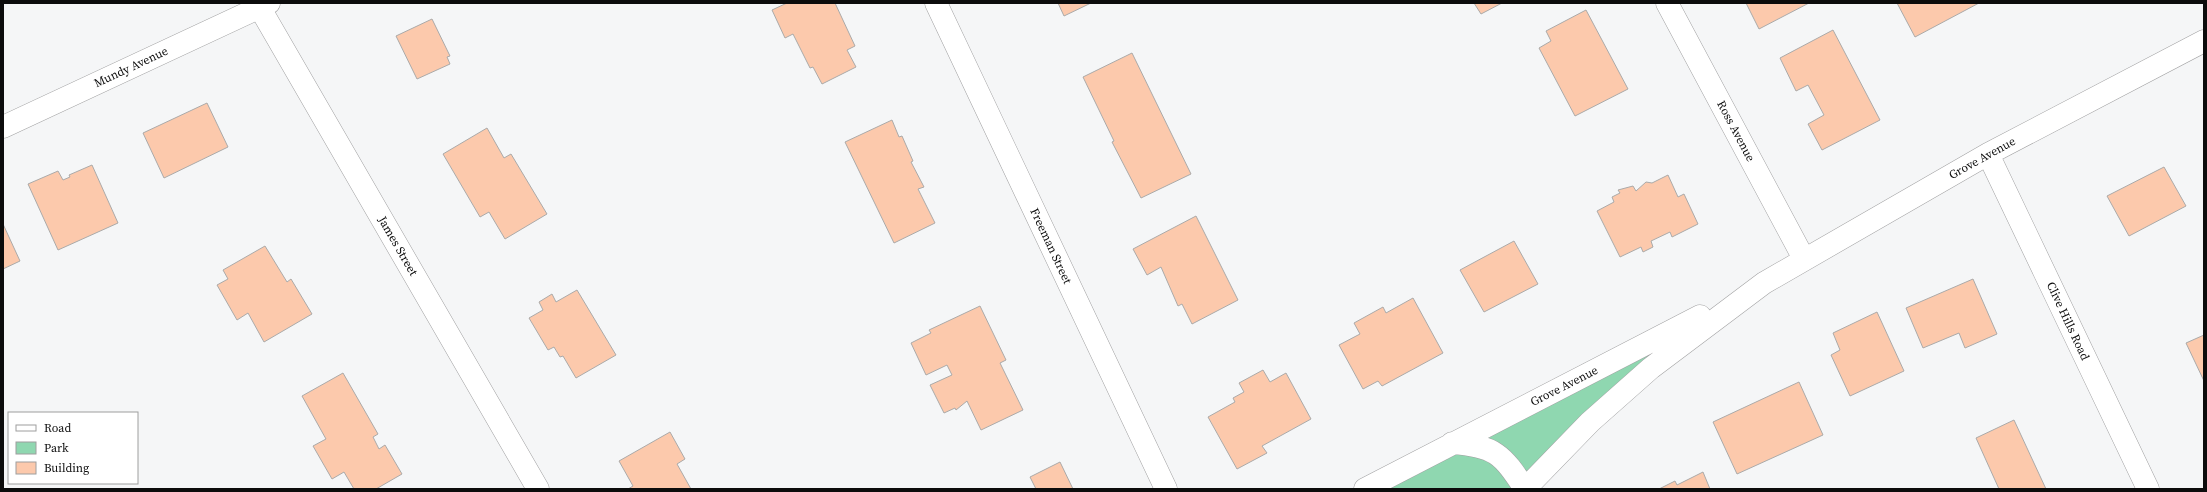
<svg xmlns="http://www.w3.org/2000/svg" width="2207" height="492" viewBox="0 0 2207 492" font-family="'Source Serif 4',serif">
	<rect width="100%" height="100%" fill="#f5f6f7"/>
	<path fill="#8fd7b0" d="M1764,283l-239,206h-160z"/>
	<path fill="#fcc9ac" stroke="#abaaa9" d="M787,3h48l20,43 -8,4 9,17 -34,17 -9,-17 -3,1 -17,-34 -8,4 -13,-28z
		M1058,3h33l-27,13z
		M1474,3h28l-21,11z
		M1746,3h63l-50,26z
		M1897,3h82l-64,34z
		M1586,10l42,79 -53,27 -36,-68 12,-7 -5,-10z
		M432,19l18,37 -3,1 3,7 -33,15 -21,-43z
		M1833,30l47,90 -58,30 -14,-26 16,-9 -16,-30 -12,6 -16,-33z
		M1132,53l59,121 -50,24 -29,-56 2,-1 -31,-64z
		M207,103l21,44 -64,31 -21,-45z
		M892,120l7,17 3,-1 11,25 -2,1 13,25 -6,2 17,34 -41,20 -49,-101z
		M487,128l17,30 7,-4 36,60 -42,25 -16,-27 -9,5 -37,-63z
		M92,165l26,58 -60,27 -30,-66 30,-13 5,9 7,-3 -1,-2z
		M2164,167l22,39 -57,30 -22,-40z
		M1668,175l10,22 6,-3 14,30 -26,13 -2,-5 -19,9 2,6 -10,5 -2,-5 -21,10 -23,-46 17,-9 -2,-5 8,-4 -2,-3 15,-4 3,5 10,-9 6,1z
		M1196,216l42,84 -46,24 -10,-20 -4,2 -17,-39 -14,8 -14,-26z
		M3,224l17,37 -17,8z
		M1514,241l24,43 -54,28 -24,-42z
		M265,246l22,36 4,-3 21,35 -48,28 -16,-29 -11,7 -20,-35 11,-6 -5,-9z
		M1973,279l24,55 -32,14 -6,-15 -36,15 -17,-40z
		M577,290l39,65 -40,23 -13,-22 -3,1 -6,-10 -6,3 -19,-32 14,-8 -4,-8 13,-8 4,8z
		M1413,298l30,55 -61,33 -4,-5 -15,8 -24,-44 21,-11 -6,-11 29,-16 3,6z
		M980,306l26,54 -6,3 23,47 -42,20 -14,-29 -11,9 -1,-2 -11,5 -14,-28 22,-10 -5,-10 -21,10 -15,-32 20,-10 -2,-3z
		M1877,312l27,59 -54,25 -19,-41 9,-5 -7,-17z
		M2204,335v46l-18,-38z
		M1263,370l7,12 16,-9 25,46 -49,27 5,7 -30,16 -29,-52 27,-15 -2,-4 11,-6 -5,-9z
		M343,373l35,61 -5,3 6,12 6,-4 17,29 -26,15h-22l-10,-17 -12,7 -19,-33 13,-7 -24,-43z
		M1799,382l24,53 -86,39 -24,-52z
		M2014,420l32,69h-47l-23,-51z
		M670,432l15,27 -8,5 14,25h-63l5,-3 -14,-25z
		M1060,462l13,27h-37l-6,-12z
		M1703,472l7,17h-51l16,-8 2,4z"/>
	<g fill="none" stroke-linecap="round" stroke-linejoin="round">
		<g stroke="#a1a1a2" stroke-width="23">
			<path id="minor" d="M257,3l281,486
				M936,3l230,486
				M1667,3l137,256
				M3,127l266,-124
				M1988,154l160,335
				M1452,443c43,3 50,11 73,46
				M1365,489l335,-173
				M1525,489l65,-67 61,-54 113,-85 224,-129 216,-113"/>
		</g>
		<use href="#minor" stroke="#fff" stroke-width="22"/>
	</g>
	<g text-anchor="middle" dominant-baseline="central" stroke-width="3.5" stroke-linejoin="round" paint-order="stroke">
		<g font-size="12" fill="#0c0c0c" stroke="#fff">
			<text transform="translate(131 67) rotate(-25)">Mundy Avenue</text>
			<text transform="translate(1736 131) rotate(62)">Ross Avenue</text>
			<text transform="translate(1982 158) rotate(-29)">Grove Avenue</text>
			<text transform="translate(398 246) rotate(60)">James Street</text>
			<text transform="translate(1051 246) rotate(65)">Freeman Street</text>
			<text transform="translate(2068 321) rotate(65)">Clive Hills Road</text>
			<text transform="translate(1564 386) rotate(-27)">Grove Avenue</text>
		</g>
	</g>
	<rect width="2207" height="492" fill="none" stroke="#0c0c0c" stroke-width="8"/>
	<rect x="8" y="412" width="130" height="72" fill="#ffffff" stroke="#9e9e9e"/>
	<rect x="16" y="425" width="20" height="6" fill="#ffffff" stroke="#9e9e9e"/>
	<text x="44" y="432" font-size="12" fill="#0c0c0c">Road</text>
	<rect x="16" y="442" width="20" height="12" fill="#8fd7b0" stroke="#9e9e9e"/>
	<text x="44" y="452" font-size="12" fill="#0c0c0c">Park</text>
	<rect x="16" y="462" width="20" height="12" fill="#fcc9ac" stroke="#9e9e9e"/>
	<text x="44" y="472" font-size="12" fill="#0c0c0c">Building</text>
</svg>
